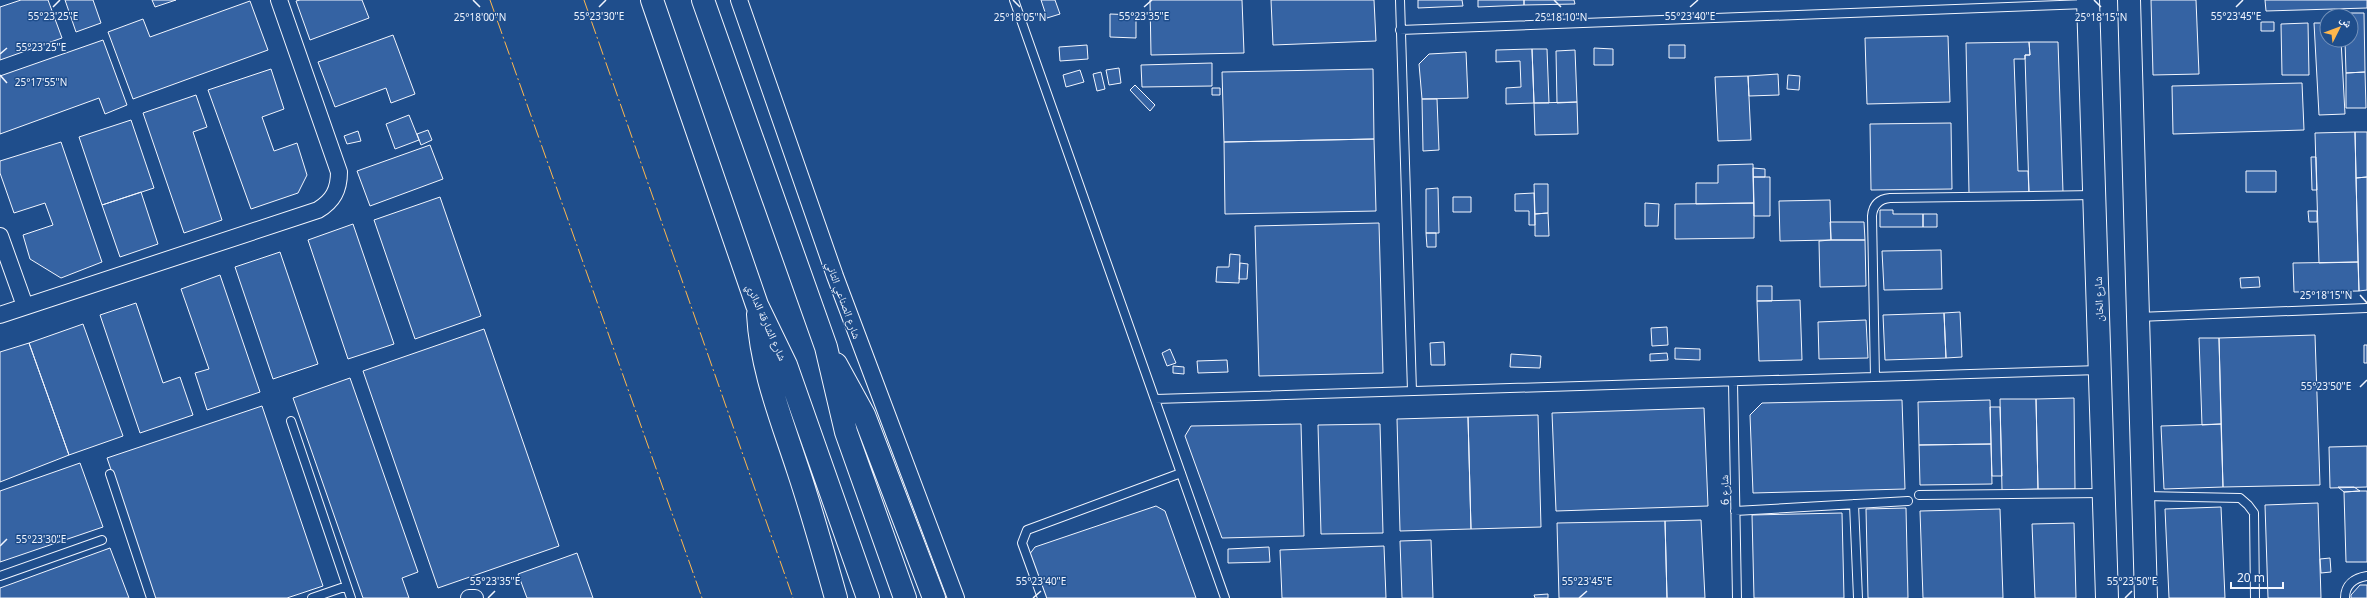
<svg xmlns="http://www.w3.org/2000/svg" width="2367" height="598" viewBox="0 0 2367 598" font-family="'Noto Sans','Noto Naskh Arabic',sans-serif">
	<rect width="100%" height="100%" fill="#1f4e8c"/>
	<path fill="#3563a3" stroke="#f2f6ff" d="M21,0h27l14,38 -62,22v-53z
		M65,0h28l8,23 -25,9z
		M152,0h24l-21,7z
		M300,0h62l7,18 -59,22 -14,-39z
		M1041,0h14l5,14 -13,4z
		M1150,0h92l2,53 -93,2z
		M1271,0h103l2,41 -103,4z
		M1418,0h44l1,6 -45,2z
		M1478,0h46v5l-46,2z
		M1524,0h50l1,4 -51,1z
		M2151,0h45l3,74 -46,1z
		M2265,0h102v8l-101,3z
		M250,1l18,49 -135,49 -25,-67 35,-13 7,18z
		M2345,13h19l1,59 -19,1 -1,-33h6v-24h-6z
		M1110,14l26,1v23l-26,-1z
		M2261,22h13v9h-13z
		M2308,23l1,52h-27l-1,-51z
		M2314,23h13v17h14l4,74 -26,1z
		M393,35l22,59 -24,9 -5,-15 -51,19 -17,-45z
		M1948,36l2,66 -83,2 -2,-66z
		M103,40l24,65 -22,9 -6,-16 -99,36v-58z
		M2029,42h29l5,150 -34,1 -4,-138h5z
		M2029,42l1,13h-5v4h-11l4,112h10l1,22h-60l-3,-150z
		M1087,45l1,14 -28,2 -1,-14z
		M1669,45h16v13h-16z
		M1594,48l19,1v16h-19z
		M1532,49l2,54 -28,1v-16l15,-1 -1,-26 -24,1v-12z
		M1532,49h15l2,54h-15z
		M1575,50l2,52 -20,1 -1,-52z
		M1466,52l2,46 -46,1 -3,-35 10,-10z
		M1212,63v23l-70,1 -1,-22z
		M1119,68l2,15 -12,2 -3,-15z
		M271,69l13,40 -22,8 12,34 23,-8 10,32 -9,18 -47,16 -43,-119z
		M1373,69l1,70 -150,3 -2,-70z
		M1080,70l4,12 -18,5 -3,-12z
		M1101,72l4,17 -8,2 -4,-17z
		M2365,72l1,36h-20v-35z
		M1778,74l1,21 -30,1 -1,-20z
		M1788,75l12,1 -1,14 -12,-1z
		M1748,76l3,64 -33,1 -3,-64z
		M2302,83l2,47 -131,4 -1,-48z
		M1135,85l20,20 -5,6 -20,-21z
		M1212,88h8v7h-8z
		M196,95l11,32 -14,5 29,88 -38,13 -41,-120z
		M1422,99h15l2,51 -16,1z
		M1577,102l1,32 -43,1 -1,-32z
		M409,115l10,25 -24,9 -9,-25z
		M131,120l23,68 -52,17 -23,-68z
		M1951,123l1,66 -81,1 -1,-66z
		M428,130l4,10 -11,5 -4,-11z
		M358,131l3,10 -14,3 -3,-8z
		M2355,132h12v45l-11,1z
		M2355,132l3,130 -39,1 -4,-130z
		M1374,139l2,72 -151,3 -1,-72z
		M61,142l41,120 -41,16 -31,-19 -7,-24 30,-10 -8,-22 -31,10 -14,-40v-12z
		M430,145l13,34 -73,27 -13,-35z
		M2311,157h5l1,33h-5z
		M1753,164l1,39 -58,1v-21h22v-18z
		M1753,168l12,1v8h-12z
		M2246,171h30v21h-30z
		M1753,177h17v39h-16z
		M2367,177v113l-8,1 -3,-113z
		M1534,184h14v29l-13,1z
		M1438,188l1,45h-13v-44z
		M141,192l17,52 -38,13 -18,-52z
		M1534,193l1,32h-6v-14h-14v-17z
		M440,197l41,119 -66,23 -41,-119z
		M1453,197h18v15h-18z
		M1830,200l1,40 -51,1 -1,-40z
		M1645,203l14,1 -1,22h-13z
		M1754,203v35l-79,1v-35z
		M1880,210h13v4h30v13h-43z
		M2308,211h9v11h-8z
		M1548,213l1,23h-14v-22z
		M1923,214h14v13h-14z
		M1830,222h34l1,18h-34z
		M1379,223l4,150 -124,3 -4,-150z
		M353,224l41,120 -46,15 -40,-119z
		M1426,233h10v14h-9z
		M1831,240h34l1,46 -46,1 -1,-46z
		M1941,250l1,39 -58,1 -2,-39z
		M280,252l38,112 -45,15 -38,-112z
		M1230,254l10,1 -1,28 -23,-1 1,-15h12z
		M2358,262l1,29 -65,1 -1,-29z
		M1240,263l8,1 -1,15h-8z
		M220,275l40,117 -53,18 -12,-37 14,-4 -28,-80z
		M2259,277l1,10 -19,1 -1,-10z
		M1757,286h15v15h-15z
		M1800,300l2,60 -43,1 -2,-60z
		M136,303l27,80 17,-6 13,38 -53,18 -40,-118z
		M1960,312l2,45 -16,1 -2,-45z
		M1944,313l2,45 -61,2 -2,-45z
		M1866,320l2,38 -49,1 -1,-37z
		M83,324l40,112 -54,19 -40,-112z
		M1667,327l1,18 -16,1 -1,-18z
		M484,329l75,217 -121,42 -75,-217z
		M2315,335l5,150 -97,2 -4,-149z
		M2199,338h20l2,86 -19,1z
		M1444,342l1,23h-14l-1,-22z
		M29,343l40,112 -69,27v-130z
		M2364,345h3v18h-3z
		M1675,348l25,1v11l-25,-1z
		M1170,349l6,14 -9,3 -5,-13z
		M1667,353l1,7 -18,1v-7z
		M1511,354l30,2 -1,12 -30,-1z
		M1227,360l1,12 -30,1 -1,-12z
		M1173,366l11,1v7l-11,-1z
		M350,378l68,194 -16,6 7,20h-46l-70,-200z
		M2074,398l1,91h-37l-2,-90z
		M2000,399h36l2,90 -36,1z
		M1902,400l3,89 -152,4 -3,-78 12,-12z
		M1990,400l1,44 -72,1 -1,-43z
		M262,406l61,180 -36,12h-132l-48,-140z
		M1990,407h10l2,69h-10z
		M1704,408l4,98 -152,5 -4,-98z
		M1538,415l3,112 -70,2 -3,-112z
		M1468,417l3,112 -71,2 -3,-112z
		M1301,424l3,112 -82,2 -37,-102 6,-10z
		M1380,424l3,109 -62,1 -3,-109z
		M2221,424l2,63 -59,2 -3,-63z
		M1991,444l1,40 -72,1 -1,-40z
		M2367,446v41l-37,1 -1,-41z
		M80,463l23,64 -103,35v-71z
		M2338,487h16l6,4 -16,1z
		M2360,491h7v71h-21l-2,-70z
		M2318,503l3,95h-53l-3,-93z
		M1156,506l9,5 31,87h-151l-16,-43 6,-8z
		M2221,507l4,91h-56l-4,-89z
		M1906,508l2,90h-40l-2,-89z
		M2000,509l3,89h-80l-3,-87z
		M1842,513l2,85h-90l-2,-83z
		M1701,520l4,78h-38l-2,-77z
		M1665,521l2,77h-108l-2,-75z
		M2074,523l2,75h-41l-3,-74z
		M1431,540l2,58h-31l-2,-57z
		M1384,546l2,52h-104l-2,-48z
		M1269,547l1,15 -42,1v-14z
		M110,548l19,50h-129v-10z
		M577,553l16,45h-66l-9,-24z
		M2330,558l1,14 -10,1 -1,-14z
		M2360,585h7v13h-16v-3z
		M1548,594v4h-13l-1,-3z"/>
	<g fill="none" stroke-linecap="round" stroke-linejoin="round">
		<g stroke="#f2f6ff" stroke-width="10">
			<path id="lane" d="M1014,0l211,598
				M1400,0l12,391
				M1400,30l687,-26
				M2138,317l229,-9
				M1875,377l-3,-161c1,-11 7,-17 18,-18l204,-3
				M1733,382l4,216
				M1155,399l945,-29
				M291,421l60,177
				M110,474l41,124
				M1919,495l183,-2
				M2144,496l96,2 8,7 6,8 1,85
				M1854,504l4,94
				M1735,511l173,-10
				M0,576l102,-36
				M312,598l35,-12
				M1042,598l-20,-55 5,-13 154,-57
				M2345,598c0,-14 10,-20 22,-22"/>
		</g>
		<g stroke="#f2f6ff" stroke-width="18">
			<path id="street" d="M739,0l96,276 121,322
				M0,236l25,70
				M0,315l318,-105c15,-9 21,-20 21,-38l-60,-172
				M469,598h6"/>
		</g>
		<g stroke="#f2f6ff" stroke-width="24">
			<path id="primary" d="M2088,0l19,598
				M2129,0l17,598"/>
		</g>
		<g stroke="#f2f6ff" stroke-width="24">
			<path id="highway" d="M652,0l105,305 29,60 82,233
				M703,0l123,347 20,85 59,166
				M758,314c3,55 23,104 40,156 14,42 26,85 38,128
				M836,364l28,51 70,183"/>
		</g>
		<use href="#lane" stroke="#1f4e8c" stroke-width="8"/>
		<use href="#street" stroke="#1f4e8c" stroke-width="16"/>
		<use href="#primary" stroke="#1f4e8c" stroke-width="22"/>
		<use href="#highway" stroke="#1f4e8c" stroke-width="22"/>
		<path stroke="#ffb74d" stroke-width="1" stroke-dasharray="14 3 2 3" stroke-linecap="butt" d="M490,0l212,598
			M584,0l209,598"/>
	</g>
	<path fill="none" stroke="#f2f6ff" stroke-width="1.5" d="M473,0l7,7M1013,0l7,7M1554,0l7,7M2094,0l7,7M53,7l7,-7M599,7l7,-7M1144,7l8,-7M1690,7l8,-7M2236,7l7,-7M0,54l7,-6M0,75l7,8M2360,295l7,8M2360,387l7,-7M0,546l7,-7M488,598l7,-7M1033,598l8,-7M1579,598l8,-7M2125,598l7,-7"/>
	<g text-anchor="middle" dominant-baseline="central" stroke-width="3" stroke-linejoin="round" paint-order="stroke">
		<g font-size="11" fill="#f2f6ff" stroke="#1f4e8c">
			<text transform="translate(2098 299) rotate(-92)">شارع الخان</text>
			<text transform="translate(844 300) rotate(70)">شارع الصناعي الثاني</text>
			<text transform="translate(767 322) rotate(66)">شارع الشارقة الدائري</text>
			<text transform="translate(1724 490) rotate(-91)">شارع 6</text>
		</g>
	</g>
	<g font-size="10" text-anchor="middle" fill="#f2f6ff" stroke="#1f4e8c" stroke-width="3" stroke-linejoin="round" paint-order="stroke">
		<text x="53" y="20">55°23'25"E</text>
		<text x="599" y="20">55°23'30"E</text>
		<text x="1144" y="20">55°23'35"E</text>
		<text x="2236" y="20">55°23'45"E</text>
		<text x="1690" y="20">55°23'40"E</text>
		<text x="1020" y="21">25°18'05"N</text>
		<text x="1561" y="21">25°18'10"N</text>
		<text x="480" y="21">25°18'00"N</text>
		<text x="2101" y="21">25°18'15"N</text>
		<text x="41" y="51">55°23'25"E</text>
		<text x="41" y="86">25°17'55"N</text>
		<text x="2326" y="299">25°18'15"N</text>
		<text x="2326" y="390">55°23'50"E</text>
		<text x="41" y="543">55°23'30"E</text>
		<text x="495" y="585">55°23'35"E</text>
		<text x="1041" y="585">55°23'40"E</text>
		<text x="1587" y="585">55°23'45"E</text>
		<text x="2132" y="585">55°23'50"E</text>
	</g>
	<g transform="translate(2339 28) rotate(48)"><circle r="19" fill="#1f4e8c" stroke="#7391ba"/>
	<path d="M0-3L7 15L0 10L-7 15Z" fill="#ffb74d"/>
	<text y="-6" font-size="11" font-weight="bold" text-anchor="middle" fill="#f2f6ff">ش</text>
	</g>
	<path d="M2231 582v6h52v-6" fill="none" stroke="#f2f6ff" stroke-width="2"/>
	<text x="2237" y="582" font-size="12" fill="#f2f6ff" stroke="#1f4e8c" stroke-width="3" paint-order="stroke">20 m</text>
</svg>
